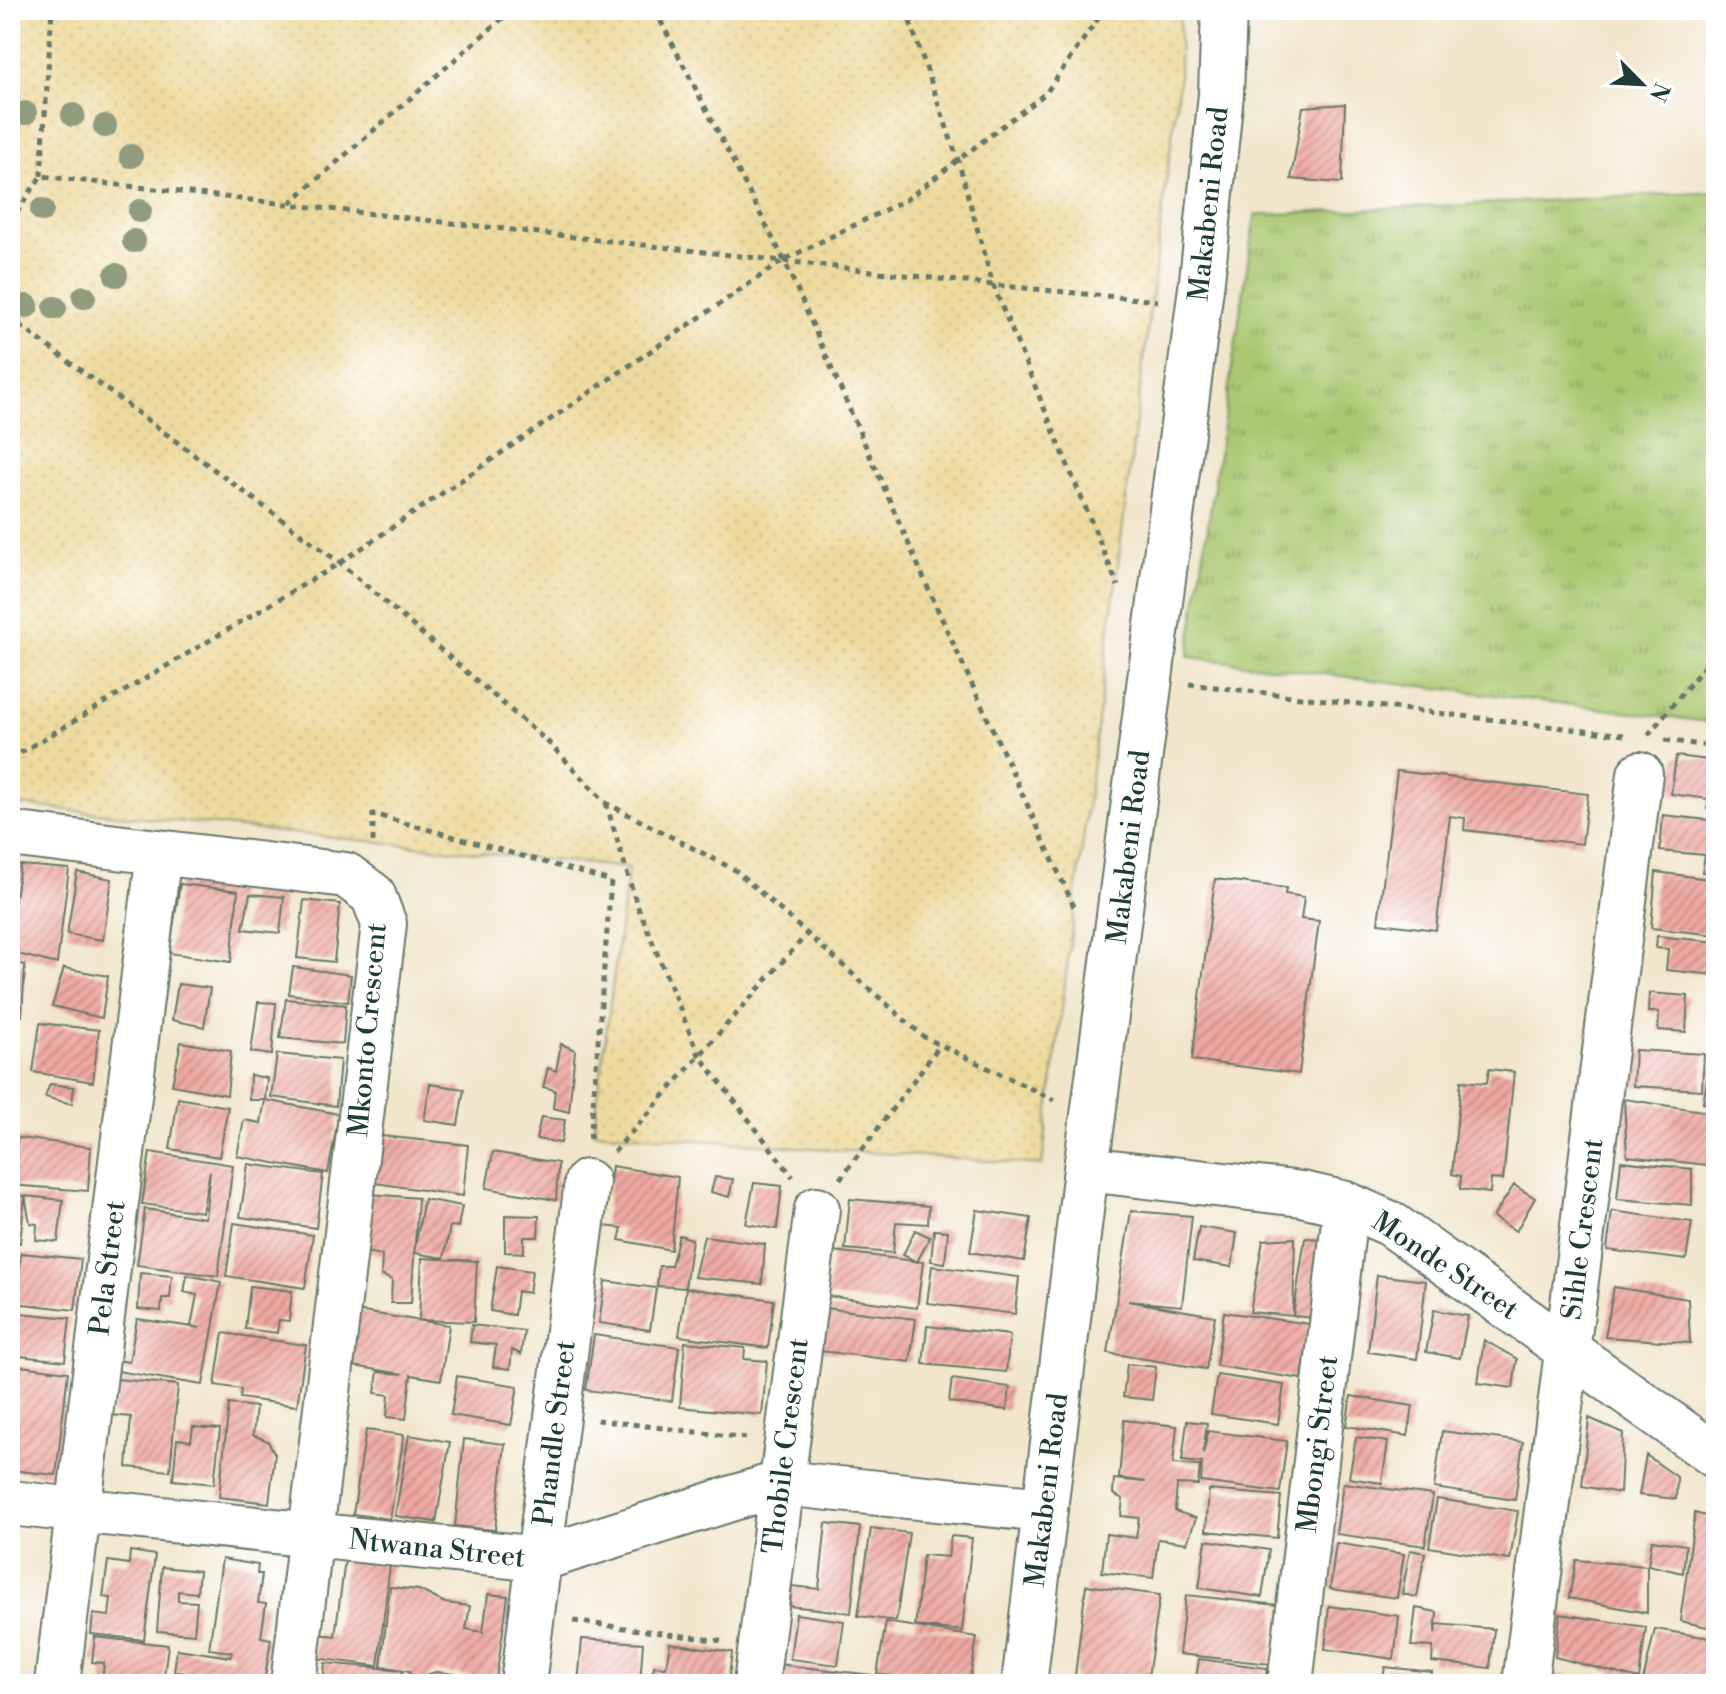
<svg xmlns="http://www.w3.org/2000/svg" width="1726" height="1694" viewBox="0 0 1726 1694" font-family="'Libre Bodoni',serif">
	<defs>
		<pattern id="grass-tufts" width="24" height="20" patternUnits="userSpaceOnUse" patternTransform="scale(2)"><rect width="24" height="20" fill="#a9c76e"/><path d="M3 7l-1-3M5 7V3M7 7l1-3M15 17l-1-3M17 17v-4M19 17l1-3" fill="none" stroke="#89a35b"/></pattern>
		<pattern id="sand-dots" width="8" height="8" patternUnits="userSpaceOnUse" patternTransform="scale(2)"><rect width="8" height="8" fill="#eeda9e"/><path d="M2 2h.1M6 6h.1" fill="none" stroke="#ccbc89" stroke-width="1.8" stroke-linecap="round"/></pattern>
		<pattern id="building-hatch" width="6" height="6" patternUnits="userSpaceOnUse" patternTransform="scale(2)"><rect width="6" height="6" fill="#efa8a1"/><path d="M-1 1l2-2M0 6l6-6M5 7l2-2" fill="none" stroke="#c18a84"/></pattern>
	</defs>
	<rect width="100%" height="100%" fill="#fff"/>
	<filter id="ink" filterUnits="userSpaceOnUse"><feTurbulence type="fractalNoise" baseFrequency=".0125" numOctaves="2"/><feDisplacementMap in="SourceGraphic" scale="16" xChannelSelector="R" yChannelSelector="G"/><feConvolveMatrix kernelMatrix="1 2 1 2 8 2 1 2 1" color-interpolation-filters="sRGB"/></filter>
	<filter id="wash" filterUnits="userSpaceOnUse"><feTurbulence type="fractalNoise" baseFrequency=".006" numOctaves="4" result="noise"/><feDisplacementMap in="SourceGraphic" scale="32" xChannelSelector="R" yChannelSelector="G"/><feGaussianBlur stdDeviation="1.8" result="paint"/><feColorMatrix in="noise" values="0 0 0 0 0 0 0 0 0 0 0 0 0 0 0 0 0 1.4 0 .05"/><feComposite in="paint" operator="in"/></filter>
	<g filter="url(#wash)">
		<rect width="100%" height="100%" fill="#f1e5ca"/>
		<path fill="url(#grass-tufts)" stroke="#648251" stroke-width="2" d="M1716,192v531l-528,-66 67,-442z"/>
		<path fill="url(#sand-dots)" stroke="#868c69" stroke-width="2" d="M10,10h1170l-1,71 -137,1084 -449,-33 35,-264 -618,-64z"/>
		<g id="blocks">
			<path fill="url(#building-hatch)" d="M1345,104l-3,79 -51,-4 12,-72z
				M1676,756l40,5v49l-9,-1 2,-10 -38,-5z
				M1397,771l191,23 -6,50 -118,-14 1,-12 -15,-2 -14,114 -58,-7z
				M1663,815l53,6v52l-14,-1 3,-17 -45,-4z
				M20,865l49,4 -12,95 -47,-12v-21z
				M77,872l35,7 -9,61 -36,-6z
				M1656,872l60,8v55l-65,-7z
				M1215,879l71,9 -1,6 19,3 -3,22 18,2 -20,153 -107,-14z
				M180,884l58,7 -7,71 -62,-9z
				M250,894l34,3 -4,36 -37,-4z
				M304,900l36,4 -6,58 -37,-4z
				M1657,936l59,6v33l-50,-5 2,-21 -12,-1z
				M10,962l15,3 -3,51 -12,-2z
				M293,967l58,8 -3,27 -59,-8z
				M64,968l44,8 -6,42 -50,-12z
				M178,984l32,4 -6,39 -32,-7z
				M1649,993l39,3 -2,36 -28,-2 1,-18h-11z
				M286,999l60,6 -3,39 -63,-6z
				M258,1002l18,1 -4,52 -21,-3z
				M40,1023l59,7 -6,52 -60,-10z
				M181,1042l50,9 -4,44 -55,-10z
				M561,1044l14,6 -6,62 -16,-4 2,-18 -12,-3 5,-19 8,3z
				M1635,1050l69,4 -2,36 -69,-4z
				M277,1054l63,6 -4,46 -65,-9z
				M1489,1069l25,3 -11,108 -12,-1 -1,14 -30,-4 1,-13 -9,-2 9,-93 26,2z
				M1709,1069l7,1v37l-13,-4z
				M250,1075l17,3 -2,22h-16z
				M50,1084l24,3 -2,17 -27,-7z
				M430,1084l34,5 -6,36 -34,-5z
				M178,1098l50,9 -9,50 -49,-8z
				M1624,1099l92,14v53l-89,-10z
				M265,1100l74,14 -11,59 -91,-17 7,-36 17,3z
				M541,1117l24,3 -4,23 -25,-4z
				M382,1136l86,9 -5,51 -88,-13z
				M12,1137l79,10 -3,44 -78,-6z
				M150,1152l83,13 -15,111 -81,-11 8,-56 60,9 5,-47 -8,41 -60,-8z
				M493,1152l65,11 -2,37 -70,-12z
				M1621,1161l71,8v36l-75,-6z
				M248,1164l75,10 -7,54 -76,-11z
				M612,1166l66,11 -7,73 -52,-10 3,-12 -18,-2z
				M715,1177l18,2 -4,18 -18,-5z
				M754,1183l28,3 -5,43 -31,-5z
				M1514,1185l21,13 -19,33 -23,-14z
				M371,1194l47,4 -7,105h-20l1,-23 -11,-5 1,-20 -17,-3z
				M10,1195l15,1 -5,47 -10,-1z
				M25,1196l38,4 -5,42 -22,-2 1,-16 -7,-1z
				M424,1199l38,7 -4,21 -8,-1 -6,32 -30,-5z
				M850,1199l79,7 -1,18 -32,-2 -3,31 -48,-4z
				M977,1210l54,8 -7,43 -54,-9z
				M1131,1211l61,5 -10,90 -54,-5 87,15 -9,53 -98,-16z
				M1612,1211l80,11 -6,38 -79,-10z
				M505,1215l34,1 -1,21h-14v16l-19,-1z
				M234,1223l79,12 -8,53 -79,-12z
				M1199,1227l38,6 -5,34 -39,-6z
				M915,1230l15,7 -13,25 -14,-7z
				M934,1230l14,1 -3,32 -14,-2z
				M679,1235l13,4 -7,49 -28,-2 2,-20h12z
				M704,1236l61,8 -3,40 -68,-7z
				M1295,1238l-2,78 -43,-4 13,-72z
				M1305,1238l19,1 -8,79 -23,-2z
				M833,1251l90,11 -6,46 -90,-12z
				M21,1253l60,6 -6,51 -60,-7z
				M422,1258l55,3 -3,61 -55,-2z
				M497,1266l35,5 -3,22 -12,-2 -3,24 -24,-4z
				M932,1266l87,11 -4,37 -88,-11z
				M140,1273l32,3 -2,22h-8l-1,13 -23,-2z
				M187,1275l34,7 -18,103 -86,-14 -1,-11 13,2 8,-43 63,9 -9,-2 6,-31 -13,-3z
				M1377,1275l49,6 -9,78 -49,-7z
				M605,1281l51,7 -6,42 -51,-7z
				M250,1286l42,5 -3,30 -10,-1 -2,13 -32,-4z
				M1614,1287l74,12 2,44 -85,-6z
				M686,1288l88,12 -6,48 -89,-12z
				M825,1308l91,11 -6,43 -90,-11z
				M1434,1310l34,6 -8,42 -34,-6z
				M356,1311l93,14 -8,55 -30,-5 -5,44 -19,-2 2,-22 -14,-2 3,-21 25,2 -56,-9z
				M10,1312l60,6 -5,43 -55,-6z
				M1224,1312l86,12 -8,55 -86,-13z
				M472,1325l52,6 -3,23 -9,-4 -2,19 -17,-2 3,-22 -26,-3z
				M927,1326l83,9 -4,37 -83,-8z
				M223,1333l83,12 -9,61 -57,-8 1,-9 -26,-4z
				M594,1335l85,12 -7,54 -86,-11z
				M1484,1340l33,19 -4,29 -35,-5z
				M685,1342l60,6 -1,11 23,2 -5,54 -82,-8z
				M1127,1364l29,3 -4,33 -29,-3z
				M13,1365l55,7 -12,103 -46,-5v-80z
				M1217,1375l67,10 -6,39 -67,-10z
				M457,1376l61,10 -7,39 -60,-10z
				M115,1379l63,6 -8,86 -43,-4 4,-50 -20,-2z
				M952,1379l58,8 -3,23 -58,-8z
				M1351,1396l62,10 -5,30 -62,-10z
				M229,1404l27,3 -3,28 15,6 7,13 -6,49 -50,-6z
				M1589,1418l34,15 -3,60 -38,-7z
				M1124,1420l53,6 -4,38 27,2 -2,19 -21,-1 -2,27 21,7 -9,25 -29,-4 -5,39 -51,-6 4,-38 30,4 3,-20 -18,-2 2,-17 -10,-5 1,-15 32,3 -27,-4z
				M1187,1421l20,2 -4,31 5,-23 79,10 -7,51 -79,-10 1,-19 -20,-2z
				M193,1427l27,2 -6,55 -41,-4 4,-41 14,2z
				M366,1430l38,5 -14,84 -37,-5z
				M1442,1431l81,11 -8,58 -81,-12z
				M409,1435l41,7 -14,80 -41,-6z
				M1356,1437l32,5 -6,41 -33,-5z
				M464,1439l41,5 -10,86 -40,-4z
				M1646,1455l31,22 -1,22 -37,-4z
				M1343,1483l90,12 -8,51 -89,-12z
				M1209,1490l72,6 -4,42 -71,-7z
				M1437,1499l81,12 -8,49 -81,-13z
				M1695,1513l21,6v110l-36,-8z
				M826,1523l34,4 -9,86 -61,-7 2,-20 27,3z
				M871,1528l38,5 -13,88 -38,-5z
				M951,1536l21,2 -10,93 -47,-5 8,-71 25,2z
				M1206,1540l63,10 -7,47 -63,-9z
				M1652,1540l34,5 -3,28 -35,-8z
				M1336,1543l68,11 -7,44 -67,-9z
				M1410,1550l15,3 -8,44 -15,-3z
				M130,1551l25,4 -11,85 -53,-6 2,-20 16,2 2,-18 -8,-1 5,-36 21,3z
				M222,1559l36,6 -1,9h5l-4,29 8,1 -5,33 10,2 -7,45h-81l2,-11 -11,-1 3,-23 54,8 1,-5 -23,-3z
				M345,1560l45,5 -12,101 -64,-8 3,-24 18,2z
				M1576,1560l71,6v47l-78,-15z
				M162,1567l37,4 -2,22 -19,-2v10l19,1 -3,32 -37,-3z
				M1086,1585l74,10 -13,89h-73z
				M390,1587l29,3 26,13 25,3 -4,23 17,3 5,-38 20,2 -12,83 -60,-7 -7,2 -1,10h-20l2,-13 -7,-1 -1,14h-79l2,-21 78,7 -22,-4z
				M1186,1595l91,10 -7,59 -91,-10z
				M1329,1606l70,10 -5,43 -69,-10z
				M1416,1608l21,4 -2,22 2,-10 57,5 -4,39 -58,-6 1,-15 -22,-1z
				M796,1614l48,7 -6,44 -48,-6z
				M1560,1614l86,13 -7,52 -84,-22z
				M886,1622l91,15 -8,47h-30l-62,-10z
				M1655,1629l61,10v45h-51l-22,-3z
				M95,1637l73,8 -5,39h-61l2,-21 -12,-1z
				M582,1639l61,4 -3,41h-62z
				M670,1643l62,9 -4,32h-77l3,-18 12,1z
				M1199,1659l68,9 -2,16h-70z
				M777,1664l94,11 -1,9h-95z
				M1385,1667l47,5 -1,12h-49z
				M1553,1674l61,8v2h-63z
				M435,1676l33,5v3h-35z"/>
		</g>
	</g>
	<g filter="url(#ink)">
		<use href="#blocks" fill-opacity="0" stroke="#687868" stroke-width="2"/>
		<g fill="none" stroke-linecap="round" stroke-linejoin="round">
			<g stroke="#687868" stroke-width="48">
				<path id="minor" d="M10,834l336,41 27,20 11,29 -91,760
					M1086,1169l216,25 44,10 45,20 325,232
					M10,1503l529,56 242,-76 263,27
					M57,1684l102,-832
					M523,1684l64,-502
					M756,1684l61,-475
					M1024,1684l62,-515 116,-889 19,-186 3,-84
					M1290,1684l56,-480
					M1525,1684l115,-910"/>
			</g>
			<path stroke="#687868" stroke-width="5" stroke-dasharray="6 6" stroke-linecap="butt" d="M655,10l129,250 152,346 140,305
				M906,10l52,150 35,125 125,301
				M41,176l11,-166
				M290,203l222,-193
				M10,223l31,-47 952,109 165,16
				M10,318l330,245 209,180 57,60 129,67 189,167 130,63
				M1189,684l435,51
				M1648,735l68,-83
				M1665,740l51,7
				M10,759l330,-196 444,-303 123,-61 139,-106 58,-83
				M606,803l30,99 63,153 94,122
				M373,842v-28l238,67 -21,260
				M614,1152l193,-218
				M840,1179l100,-134
				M597,1420l149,18
				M573,1621l148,20"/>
			<use href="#minor" stroke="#fff" stroke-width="44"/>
		</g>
		<g fill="#919c7f">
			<circle cx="25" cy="113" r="12"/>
			<circle cx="73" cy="115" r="12"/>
			<circle cx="105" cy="126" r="12"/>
			<circle cx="131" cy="156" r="12"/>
			<circle cx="42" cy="210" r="12"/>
			<circle cx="140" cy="211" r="12"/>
			<circle cx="134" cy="241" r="12"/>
			<circle cx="116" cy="275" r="12"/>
			<circle cx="84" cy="297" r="12"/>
			<circle cx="27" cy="306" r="12"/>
			<circle cx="55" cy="308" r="12"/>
		</g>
	</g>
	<g text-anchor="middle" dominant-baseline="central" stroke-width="8" stroke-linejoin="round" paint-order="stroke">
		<g font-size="28" fill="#1f3d34" stroke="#fff">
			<text transform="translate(1209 204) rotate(-84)">Makabeni Road</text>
			<text transform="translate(1129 847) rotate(-83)">Makabeni Road</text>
			<text transform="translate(368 1030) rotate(-85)">Mkonto Crescent</text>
			<text transform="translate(1583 1229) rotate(-83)">Sihle Crescent</text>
			<text transform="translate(1445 1266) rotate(34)">Monde Street</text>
			<text transform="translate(108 1268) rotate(-83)">Pela Street</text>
			<text transform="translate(555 1433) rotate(-83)">Phandle Street</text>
			<text transform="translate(1318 1444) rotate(-83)">Mbongi Street</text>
			<text transform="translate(786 1446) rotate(-83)">Thobile Crescent</text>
			<text transform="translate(1047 1490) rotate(-83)">Makabeni Road</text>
			<text transform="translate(437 1549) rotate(6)">Ntwana Street</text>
		</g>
	</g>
	<rect width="1726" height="1694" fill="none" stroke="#fff" stroke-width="40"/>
	<g transform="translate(1642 84) rotate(114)" stroke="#ffffff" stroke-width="6" paint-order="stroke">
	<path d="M0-6L14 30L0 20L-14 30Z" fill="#1f3d34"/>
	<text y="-12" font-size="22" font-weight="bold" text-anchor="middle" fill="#1f3d34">N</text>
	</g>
</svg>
